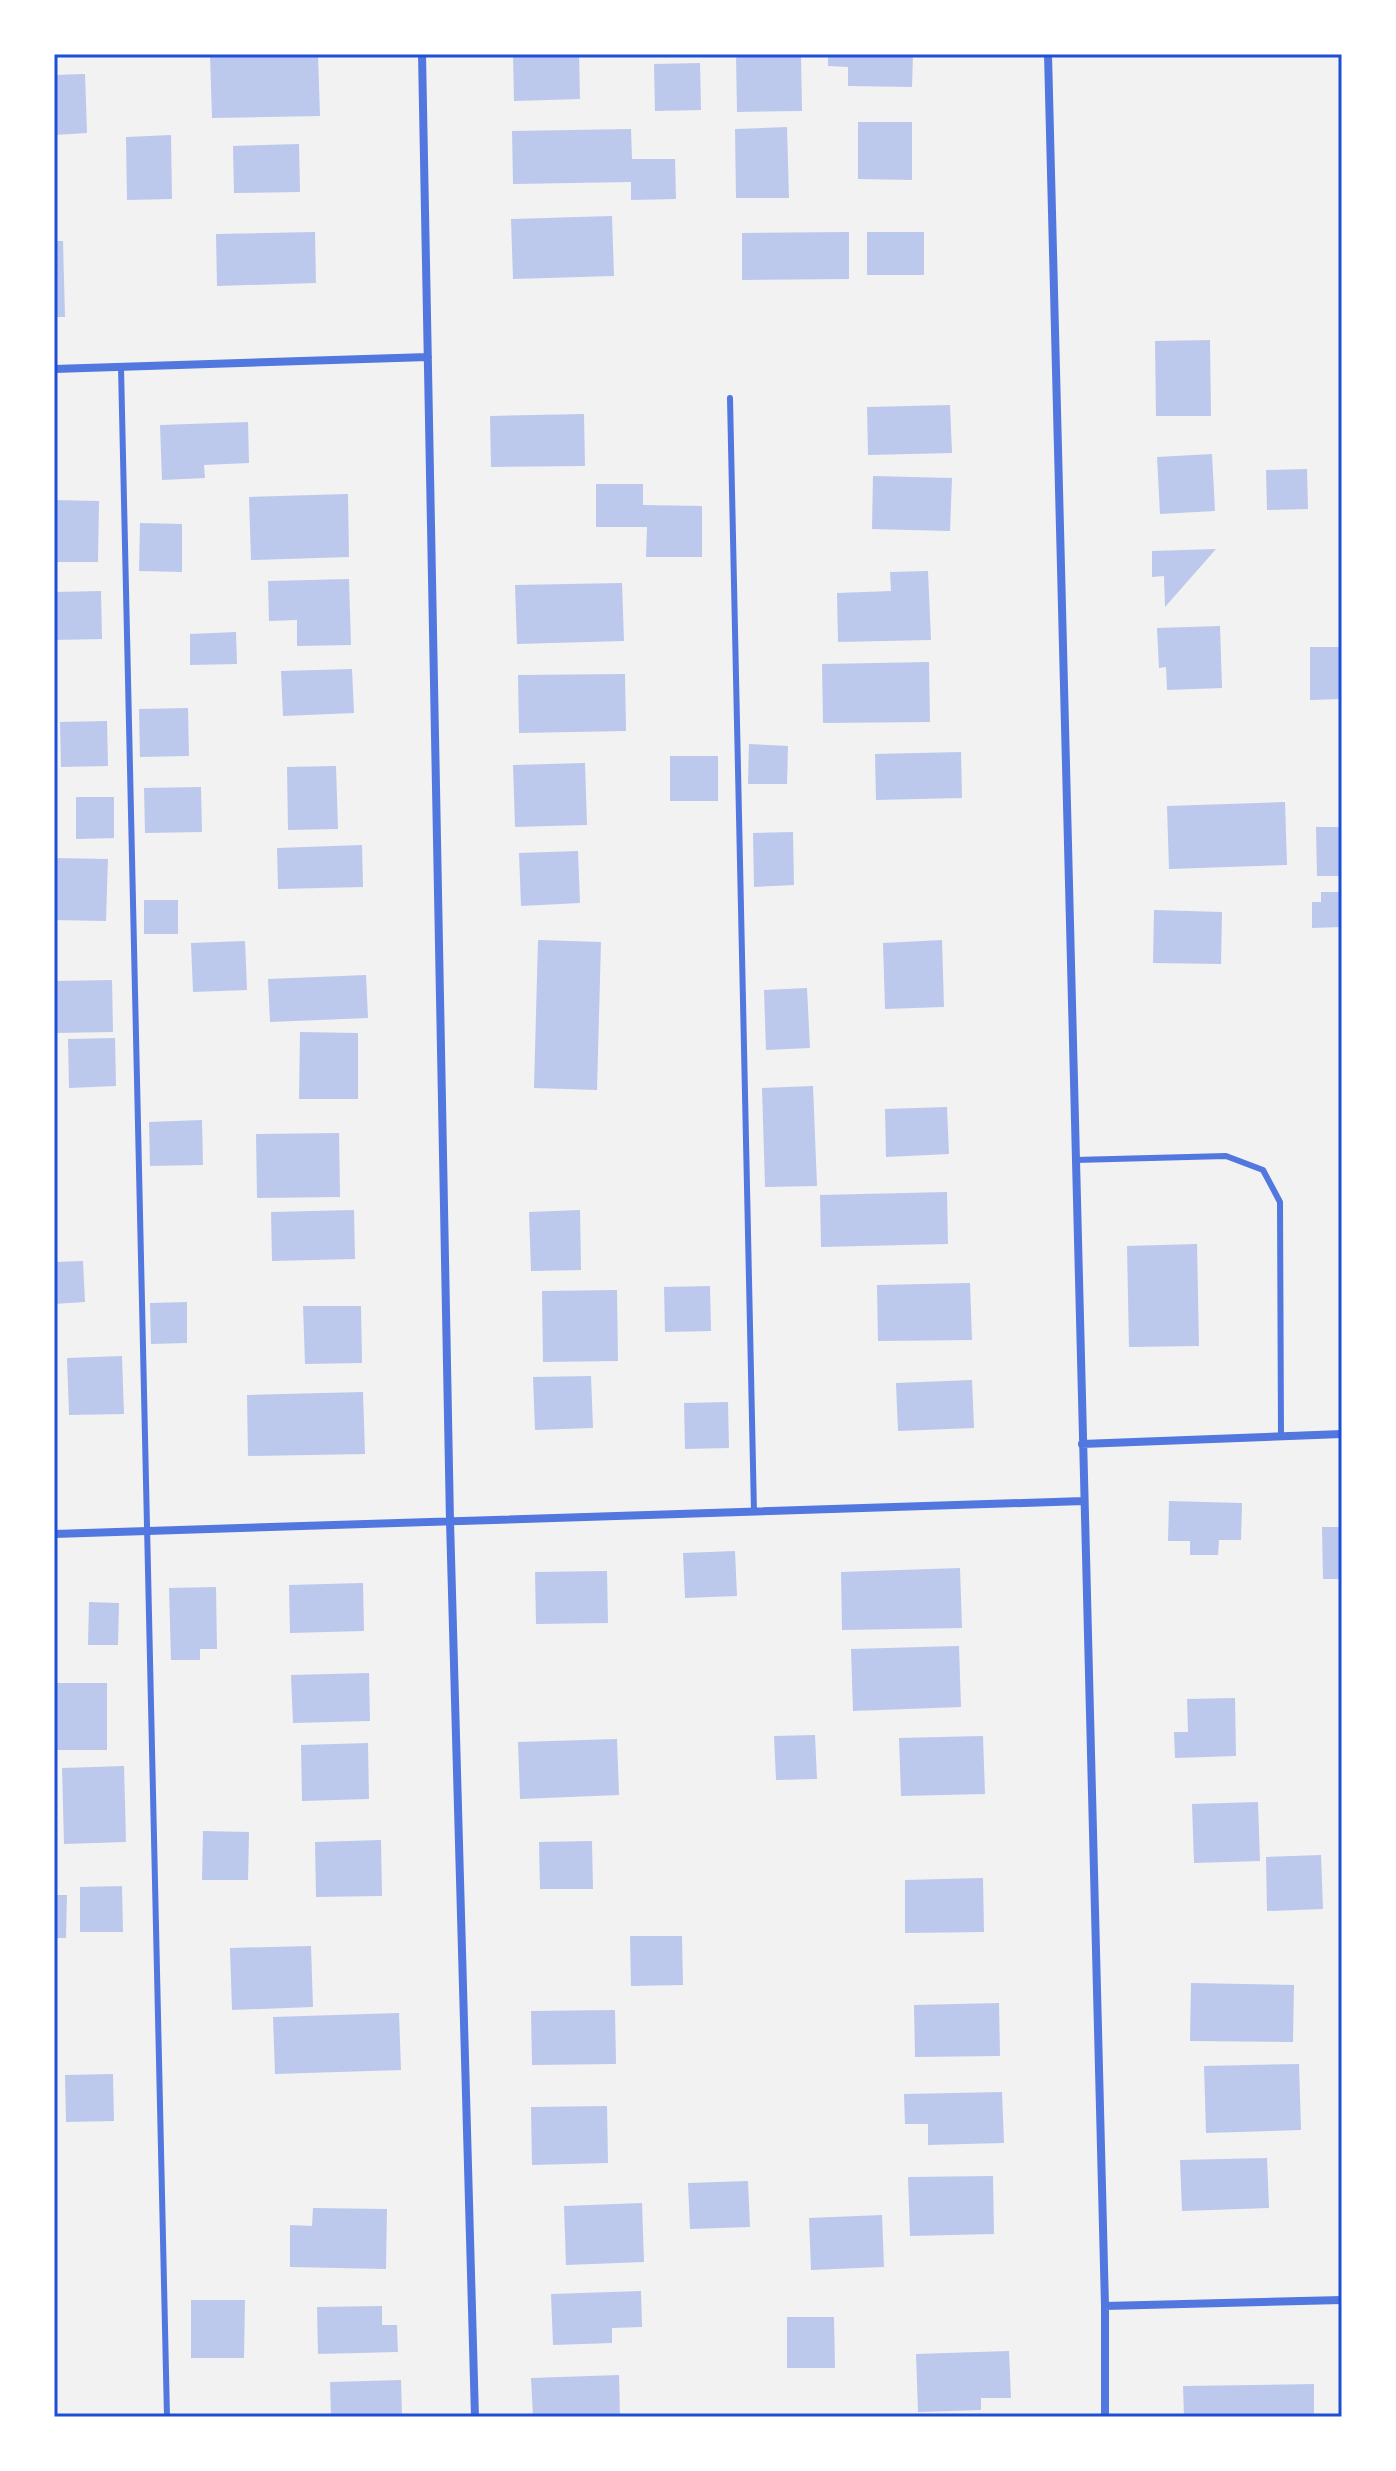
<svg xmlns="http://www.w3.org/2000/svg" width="1396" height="2471" viewBox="0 0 1396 2471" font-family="'PT Serif',serif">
	<rect width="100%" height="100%" fill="#f2f2f2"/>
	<path fill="#bdc9ec" d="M210,54h108l2,62 -108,2z
		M513,54h66l1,45 -66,2z
		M736,54h65l1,57 -65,1z
		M828,54h85l-1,33 -64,-1v-19l-20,-1z
		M700,63l1,47 -46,1 -1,-47z
		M85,74l2,59 -33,2v-60z
		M858,122h54v58l-54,-1z
		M787,127l2,71h-53l-1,-69z
		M631,129l1,30h43l1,40 -45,1v-18l-118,2 -1,-53z
		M171,135l1,64 -45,1 -1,-63z
		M299,144l1,48 -66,1 -1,-47z
		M612,216l2,60 -101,3 -2,-60z
		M315,232l1,51 -99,3 -1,-52z
		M849,232v47l-107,1v-47z
		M867,232h57v43h-57z
		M54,241h9l2,76h-11z
		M1210,340l1,76h-55l-1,-75z
		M950,405l2,48 -84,2 -1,-48z
		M584,414l1,52 -94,1 -1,-51z
		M248,422l1,41 -45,2 1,13 -43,2 -2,-55z
		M1212,454l3,57 -55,3 -3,-57z
		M1307,469l1,40 -41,1 -1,-40z
		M873,476l79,2 -2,53 -78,-2z
		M596,484h47v21l59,1v51h-56l1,-30h-51z
		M348,494l1,63 -98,3 -2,-63z
		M54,500l45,1 -1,61h-44z
		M140,523l42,1v48l-43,-1z
		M1216,549l-51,58 -1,-31 -12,1v-26z
		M928,571l3,69 -93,2 -1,-49 54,-2 -1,-19z
		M349,579l2,66 -54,1v-26l-28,1 -1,-40z
		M622,583l2,58 -107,3 -2,-59z
		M101,591l1,48 -48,1v-48z
		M1220,626l2,62 -55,2 -1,-23 -7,1 -2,-40z
		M236,632l1,32 -47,1v-31z
		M1310,647h32v52l-32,1z
		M929,662l1,60 -107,1 -1,-59z
		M352,669l2,44 -71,3 -2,-45z
		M625,674l1,57 -107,2 -1,-58z
		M188,708l1,48 -49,1 -1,-48z
		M107,721l1,45 -47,1 -1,-45z
		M749,744l39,2 -1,38h-39z
		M961,752l1,46 -86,2 -1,-46z
		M670,756h48v45h-48z
		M585,763l2,62 -72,2 -2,-62z
		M336,766l2,63 -50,1 -1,-63z
		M201,787l1,45 -57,1 -1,-45z
		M76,797h38v41l-38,1z
		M1285,802l2,63 -118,4 -2,-63z
		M1316,827h26v49h-25z
		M793,832l1,53 -40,2 -1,-54z
		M362,845l1,42 -85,2 -1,-41z
		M578,851l2,52 -59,3 -2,-53z
		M54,858l54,1 -2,62 -52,-1z
		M1321,892h21v35l-30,1v-26h9z
		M144,900h34v34h-34z
		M1154,910l68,2 -1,52 -68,-1z
		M538,940l63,2 -4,148 -63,-2z
		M942,940l2,67 -59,2 -2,-66z
		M245,941l2,49 -54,2 -2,-49z
		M366,975l2,43 -98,4 -2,-43z
		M112,980l1,52 -59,1v-52z
		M807,988l3,60 -44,2 -2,-60z
		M300,1032l58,1v66h-59z
		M115,1038l1,48 -47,2 -1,-49z
		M813,1086l4,100 -52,1 -3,-99z
		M947,1107l2,47 -63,3 -1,-48z
		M202,1120l1,45 -53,1 -1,-44z
		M339,1133l1,64 -83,1 -1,-64z
		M947,1192l1,52 -127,3 -1,-52z
		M354,1210l1,49 -83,2 -1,-49z
		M580,1210l1,60 -50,1 -2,-59z
		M1197,1244l2,102 -70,1 -2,-101z
		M83,1261l2,41 -31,2v-42z
		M970,1283l2,57 -94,1 -1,-56z
		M710,1286l1,45 -46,1 -1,-45z
		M617,1290l1,71 -75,1 -1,-71z
		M187,1302v41l-36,1 -1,-41z
		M303,1306h58l1,57 -57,1z
		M122,1356l2,58 -55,1 -2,-57z
		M591,1376l2,52 -58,2 -2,-53z
		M972,1380l2,48 -76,3 -2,-48z
		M363,1392l2,62 -117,2 -1,-61z
		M728,1402l1,46 -44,1 -1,-46z
		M1169,1501l73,2 -1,37h-22l-1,15h-28v-14h-22z
		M1322,1527h20v52h-19z
		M735,1551l2,45 -52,2 -2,-45z
		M960,1568l2,60 -120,2 -1,-58z
		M607,1571l1,52 -72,1 -1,-52z
		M363,1583l1,48 -74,2 -1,-48z
		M216,1587l1,62h-17v11h-29l-2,-72z
		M89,1602l30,1 -1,42h-30z
		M959,1646l2,61 -108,4 -2,-62z
		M369,1673l1,48 -77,2 -2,-48z
		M54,1683h53v67h-52z
		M1235,1698l1,58 -61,2 -1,-26h14l-1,-33z
		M815,1735l2,44 -41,1 -2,-44z
		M983,1736l2,58 -84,2 -2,-58z
		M617,1739l2,56 -99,4 -2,-57z
		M368,1743l1,56 -67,2 -1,-56z
		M124,1766l2,76 -62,2 -2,-76z
		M1258,1802l2,59 -66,2 -2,-59z
		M203,1831l46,1 -1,48h-46z
		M381,1840l1,56 -66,1 -1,-55z
		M592,1841l1,48h-53l-1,-47z
		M1321,1855l2,54 -56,2 -1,-54z
		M983,1878l1,54 -79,1v-53z
		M122,1886l1,46h-43v-45z
		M54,1895h13l-1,43h-12z
		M630,1936h52l1,49 -52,1z
		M311,1946l2,61 -81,3 -2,-62z
		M1191,1983l103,2 -1,57 -103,-1z
		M999,2003l1,53 -85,1 -1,-52z
		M615,2010l1,54 -84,1 -1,-54z
		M399,2013l2,57 -126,4 -2,-57z
		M1299,2064l2,66 -95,3 -2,-67z
		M113,2074l1,47 -48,1 -1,-47z
		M1002,2092l2,51 -76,2v-21h-23l-1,-30z
		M607,2106l1,57 -76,2 -1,-58z
		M1267,2158l2,50 -87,3 -2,-51z
		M993,2176l1,58 -84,2 -2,-59z
		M748,2181l2,46 -60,2 -2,-46z
		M642,2203l2,59 -78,3 -2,-59z
		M313,2208l74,1 -1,60 -96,-2v-42l22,1z
		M882,2215l2,52 -73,3 -2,-52z
		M641,2291l1,36 -30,1v15l-59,2 -2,-51z
		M191,2300h54l-1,58h-53z
		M382,2306v19h15l1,27 -80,2 -1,-47z
		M787,2317h47l1,51h-48z
		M1009,2351l2,47h-30v12l-63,2 -2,-58z
		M619,2375l1,42h-87l-2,-39z
		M401,2380l1,37h-71l-1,-35z
		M1314,2384v33h-130l-1,-31z"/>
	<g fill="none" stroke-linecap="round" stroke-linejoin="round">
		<path stroke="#5277de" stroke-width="6" d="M121,367l46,2050
			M730,398l24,1114
			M1075,1160l151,-4 37,14 17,32 1,235"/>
		<path stroke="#5277de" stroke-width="8" d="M422,54l28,1467 25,896
			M1048,54l57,2252v111
			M54,369l374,-12
			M1082,1444l260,-10
			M54,1534l1030,-33
			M1105,2306l237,-6"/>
	</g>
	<rect width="1396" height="2471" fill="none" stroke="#ffffff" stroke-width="112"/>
	<rect x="56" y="56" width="1284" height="2359" fill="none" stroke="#1d4ed8" stroke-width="3"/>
</svg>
